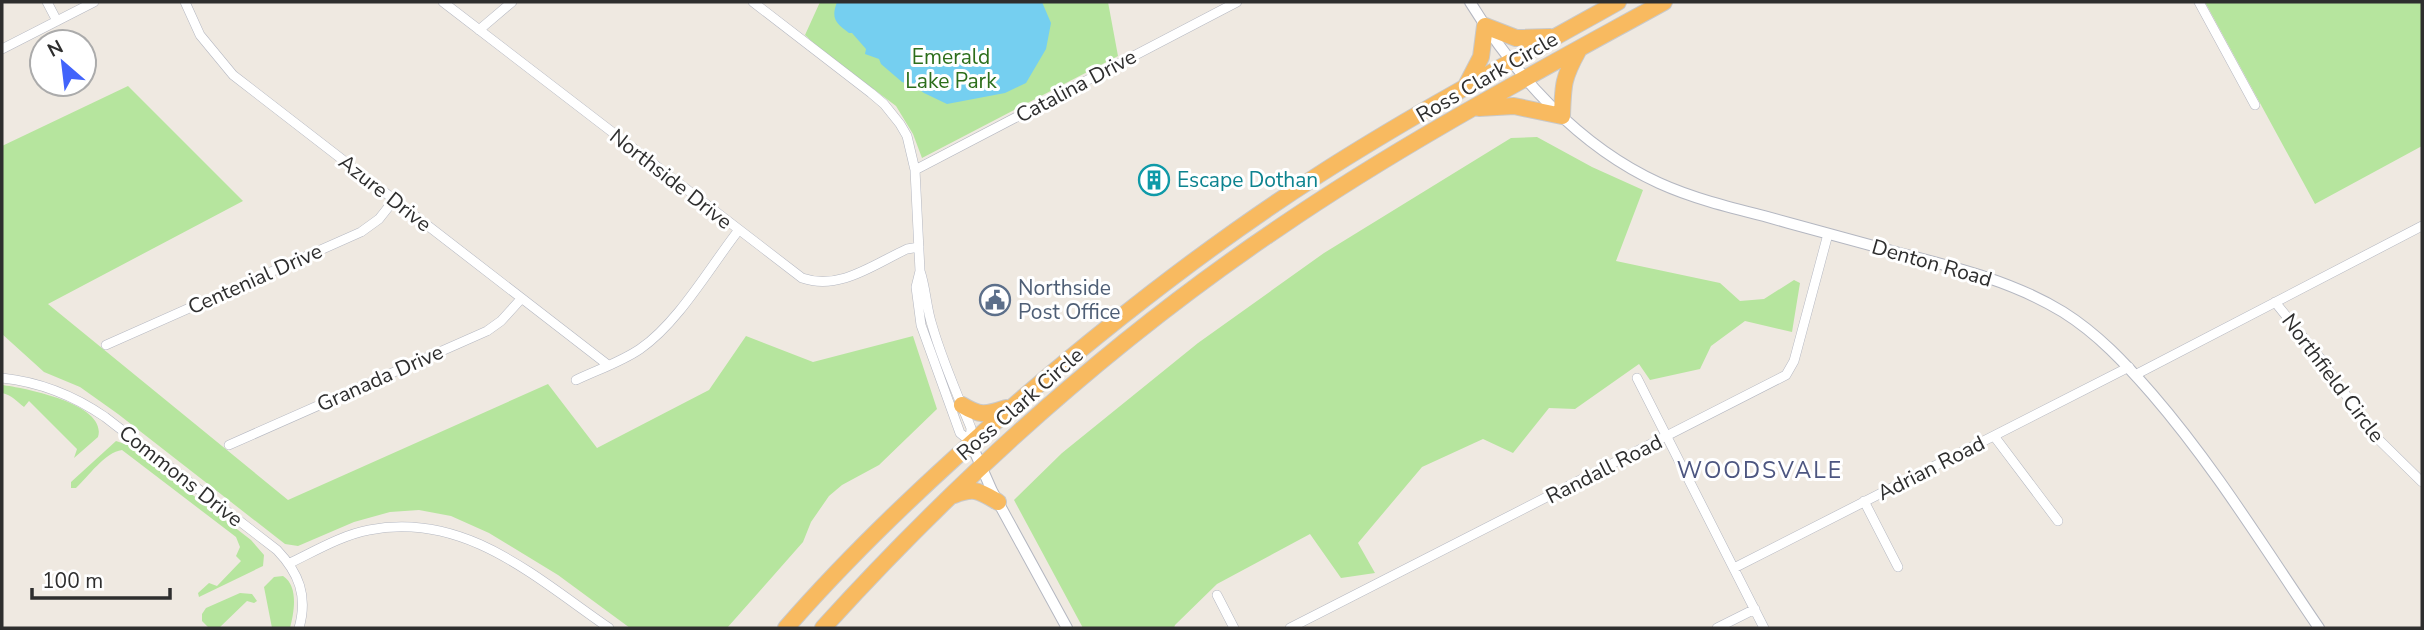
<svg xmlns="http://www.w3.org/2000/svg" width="2424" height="630" viewBox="0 0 2424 630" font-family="'Nunito Sans',sans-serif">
	<rect width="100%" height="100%" fill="#efe9e1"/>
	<path fill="#b6e59e" d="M820,2h288l10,54 -196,102 -9,-24 -17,-28 -77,-58 -14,-13z
		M2205,2h217v144l-107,58z
		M128,86l115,115 -195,103 240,196 260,-116 49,64 112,-58 37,-54 67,26 100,-26 24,73 -58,56 -37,20 -13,11 -18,26 -8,20 -76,86h-97l-72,-53 -69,-42 -38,-17 -32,-6 -29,2 -36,10 -56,24 -13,-2 -167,-130 -38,-27 -36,-15 -42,-38v-188z
		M1537,137l55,30 51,23 -27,71 104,22 20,18 24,-2 30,-19 6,3 -8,49 -47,-11 -34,25 -11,23 -50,11 -11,-16 -64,45 -26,-1 -36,45 -30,-14 -61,28 -64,76 17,30 -34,5 -31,-44 -93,50 -42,41 -1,3h-91l-69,-128 48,-47 136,-110 126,-90 187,-115z
		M2,385c23,3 106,19 96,52l-24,21 3,-9 -48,-48 -5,6c-8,-6 -12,-12 -22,-14z
		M116,441l12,4 123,95 13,15 -1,11 -64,31 -1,-4 11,-10 8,3 24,-25 -5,-5 4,-9 -4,-10 -114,-87c-17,2 -34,27 -46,38h-5v-6z
		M283,576c16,10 11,37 7,52h-18l-8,-41 10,-10z
		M240,593l12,1 5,7 -3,2 -7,-2 -28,27h-10l-7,-7v-7l4,-6z"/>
	<path fill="#75cff0" d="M837,2h205l9,21 -5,26 -20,34 -21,10 -58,11 -23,-11 -10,-7 -12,-4 -21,-18 -2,-5 -14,-5 1,-5 -14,-16h-3c-14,-10 -18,-15 -12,-31z"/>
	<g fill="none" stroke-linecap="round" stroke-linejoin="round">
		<g stroke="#b4b7c1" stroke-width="10">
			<path id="minor" d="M47,2l10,19
				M185,2l15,33 33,40 375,290
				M443,2l359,276c38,13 72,-14 105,-29l12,-2
				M753,2l118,91 13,11 16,20 7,12 8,34 5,101c6,17 6,36 12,54 10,35 25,69 39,103l-1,13
				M2199,2l56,103
				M479,30l33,-28
				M2,49l92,-47
				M915,170l322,-168
				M920,271l-4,16 5,38 39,108 10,8
				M2275,302l49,61 48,70 50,49
				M106,345l255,-113 18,-13 15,-19
				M2135,375l287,-149
				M2,378c38,4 71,17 103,39l172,133c22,23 31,46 22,78
				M1637,378l127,250
				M576,380c21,-10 45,-18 64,-31 38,-26 70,-82 98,-118
				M1994,436l64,85
				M229,445l258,-114 14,-10 20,-22
				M1864,501l34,66
				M290,563c25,-12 52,-28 79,-33 96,-19 167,48 240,98
				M1734,568l395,-201
				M1217,595l17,33
				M1290,628l496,-253 8,-14 34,-127
				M1717,628l38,-19"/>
		</g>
		<g stroke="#b4b7c1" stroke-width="12">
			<path id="tertiary" d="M1470,2c45,73 108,144 189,181 33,15 69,24 105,33 46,13 92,25 139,38 55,14 111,28 160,58 35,22 62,51 89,82 63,73 113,155 167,234
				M970,441l22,50 75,137"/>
		</g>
		<g stroke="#c9c9c9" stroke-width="18">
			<path id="trunk" d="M1466,86l15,-29 4,-31 31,12 34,-1
				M1479,108l35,-2 48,10c1,-31 1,-38 16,-65
				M962,405c18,11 23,10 44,3
				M954,495c21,-8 25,-4 44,7
				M786,628c73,-84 154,-159 239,-232 94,-80 191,-156 295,-222 97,-62 198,-116 298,-172
				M823,628c137,-151 288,-287 457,-401 123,-84 255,-154 384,-225"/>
		</g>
		<use href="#minor" stroke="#fff" stroke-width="9"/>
		<use href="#tertiary" stroke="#fff" stroke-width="10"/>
		<use href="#trunk" stroke="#f8ba60" stroke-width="16"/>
	</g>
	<defs>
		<g id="building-ring" transform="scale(1.575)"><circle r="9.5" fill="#fff" stroke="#0f9aa8" stroke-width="1.5"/><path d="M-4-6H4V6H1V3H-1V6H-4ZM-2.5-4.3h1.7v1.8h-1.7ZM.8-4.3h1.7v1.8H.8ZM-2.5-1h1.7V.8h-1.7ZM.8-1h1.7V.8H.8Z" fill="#0f9aa8"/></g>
		<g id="civic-ring" transform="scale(1.575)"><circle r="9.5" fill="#fff" stroke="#5c6f8a" stroke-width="1.5"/><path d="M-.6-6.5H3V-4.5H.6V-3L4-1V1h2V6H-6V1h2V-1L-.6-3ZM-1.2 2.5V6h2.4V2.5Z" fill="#5c6f8a"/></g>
	</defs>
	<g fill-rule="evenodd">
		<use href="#building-ring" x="1154" y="180"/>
		<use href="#civic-ring" x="995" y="300"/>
	</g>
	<g text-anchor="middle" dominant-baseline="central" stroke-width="6" stroke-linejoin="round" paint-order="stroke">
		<g font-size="21" fill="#2c6e1b" stroke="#fff">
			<text x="951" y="57">Emerald<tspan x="951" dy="24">Lake Park</tspan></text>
		</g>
		<g font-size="21" fill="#2e2e2e" stroke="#fff">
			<text transform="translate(1487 77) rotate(-30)">Ross Clark Circle</text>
			<text transform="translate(1076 86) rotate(-28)">Catalina Drive</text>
			<text transform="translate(671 179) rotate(38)">Northside Drive</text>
			<text transform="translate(385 193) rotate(38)">Azure Drive</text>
			<text transform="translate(1932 263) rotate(16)">Denton Road</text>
			<text transform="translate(255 279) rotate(-24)">Centenial Drive</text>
			<text transform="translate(380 378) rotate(-24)">Granada Drive</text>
			<text transform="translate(2333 378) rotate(53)">Northfield Circle</text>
			<text transform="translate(1020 404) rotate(-41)">Ross Clark Circle</text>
			<text transform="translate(1931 468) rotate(-27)">Adrian Road</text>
			<text transform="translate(1604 469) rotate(-27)">Randall Road</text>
			<text transform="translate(181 476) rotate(38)">Commons Drive</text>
		</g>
		<g font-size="21" fill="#0d838f" stroke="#fff" text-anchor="start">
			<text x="1177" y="180">Escape Dothan</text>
		</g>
		<g font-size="21" fill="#4e5e75" stroke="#fff" text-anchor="start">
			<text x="1018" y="288">Northside<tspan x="1018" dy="24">Post Office</tspan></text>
		</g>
		<g font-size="23" letter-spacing="2" fill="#4d5680" stroke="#fff">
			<text x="1760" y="470">WOODSVALE</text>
		</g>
	</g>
	<rect width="2424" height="630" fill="none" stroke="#2e2e2e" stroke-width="7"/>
	<g transform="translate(63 63) rotate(332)"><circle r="33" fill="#ffffff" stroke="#ababab" stroke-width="2"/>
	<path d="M0-5L12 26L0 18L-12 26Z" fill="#4264fb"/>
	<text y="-10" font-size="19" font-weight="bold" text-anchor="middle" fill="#2e2e2e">N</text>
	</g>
	<path d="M32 588v10h138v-10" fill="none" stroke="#2e2e2e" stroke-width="3.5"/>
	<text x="42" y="588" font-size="21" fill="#2e2e2e" stroke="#ffffff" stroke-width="5" paint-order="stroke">100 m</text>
</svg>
